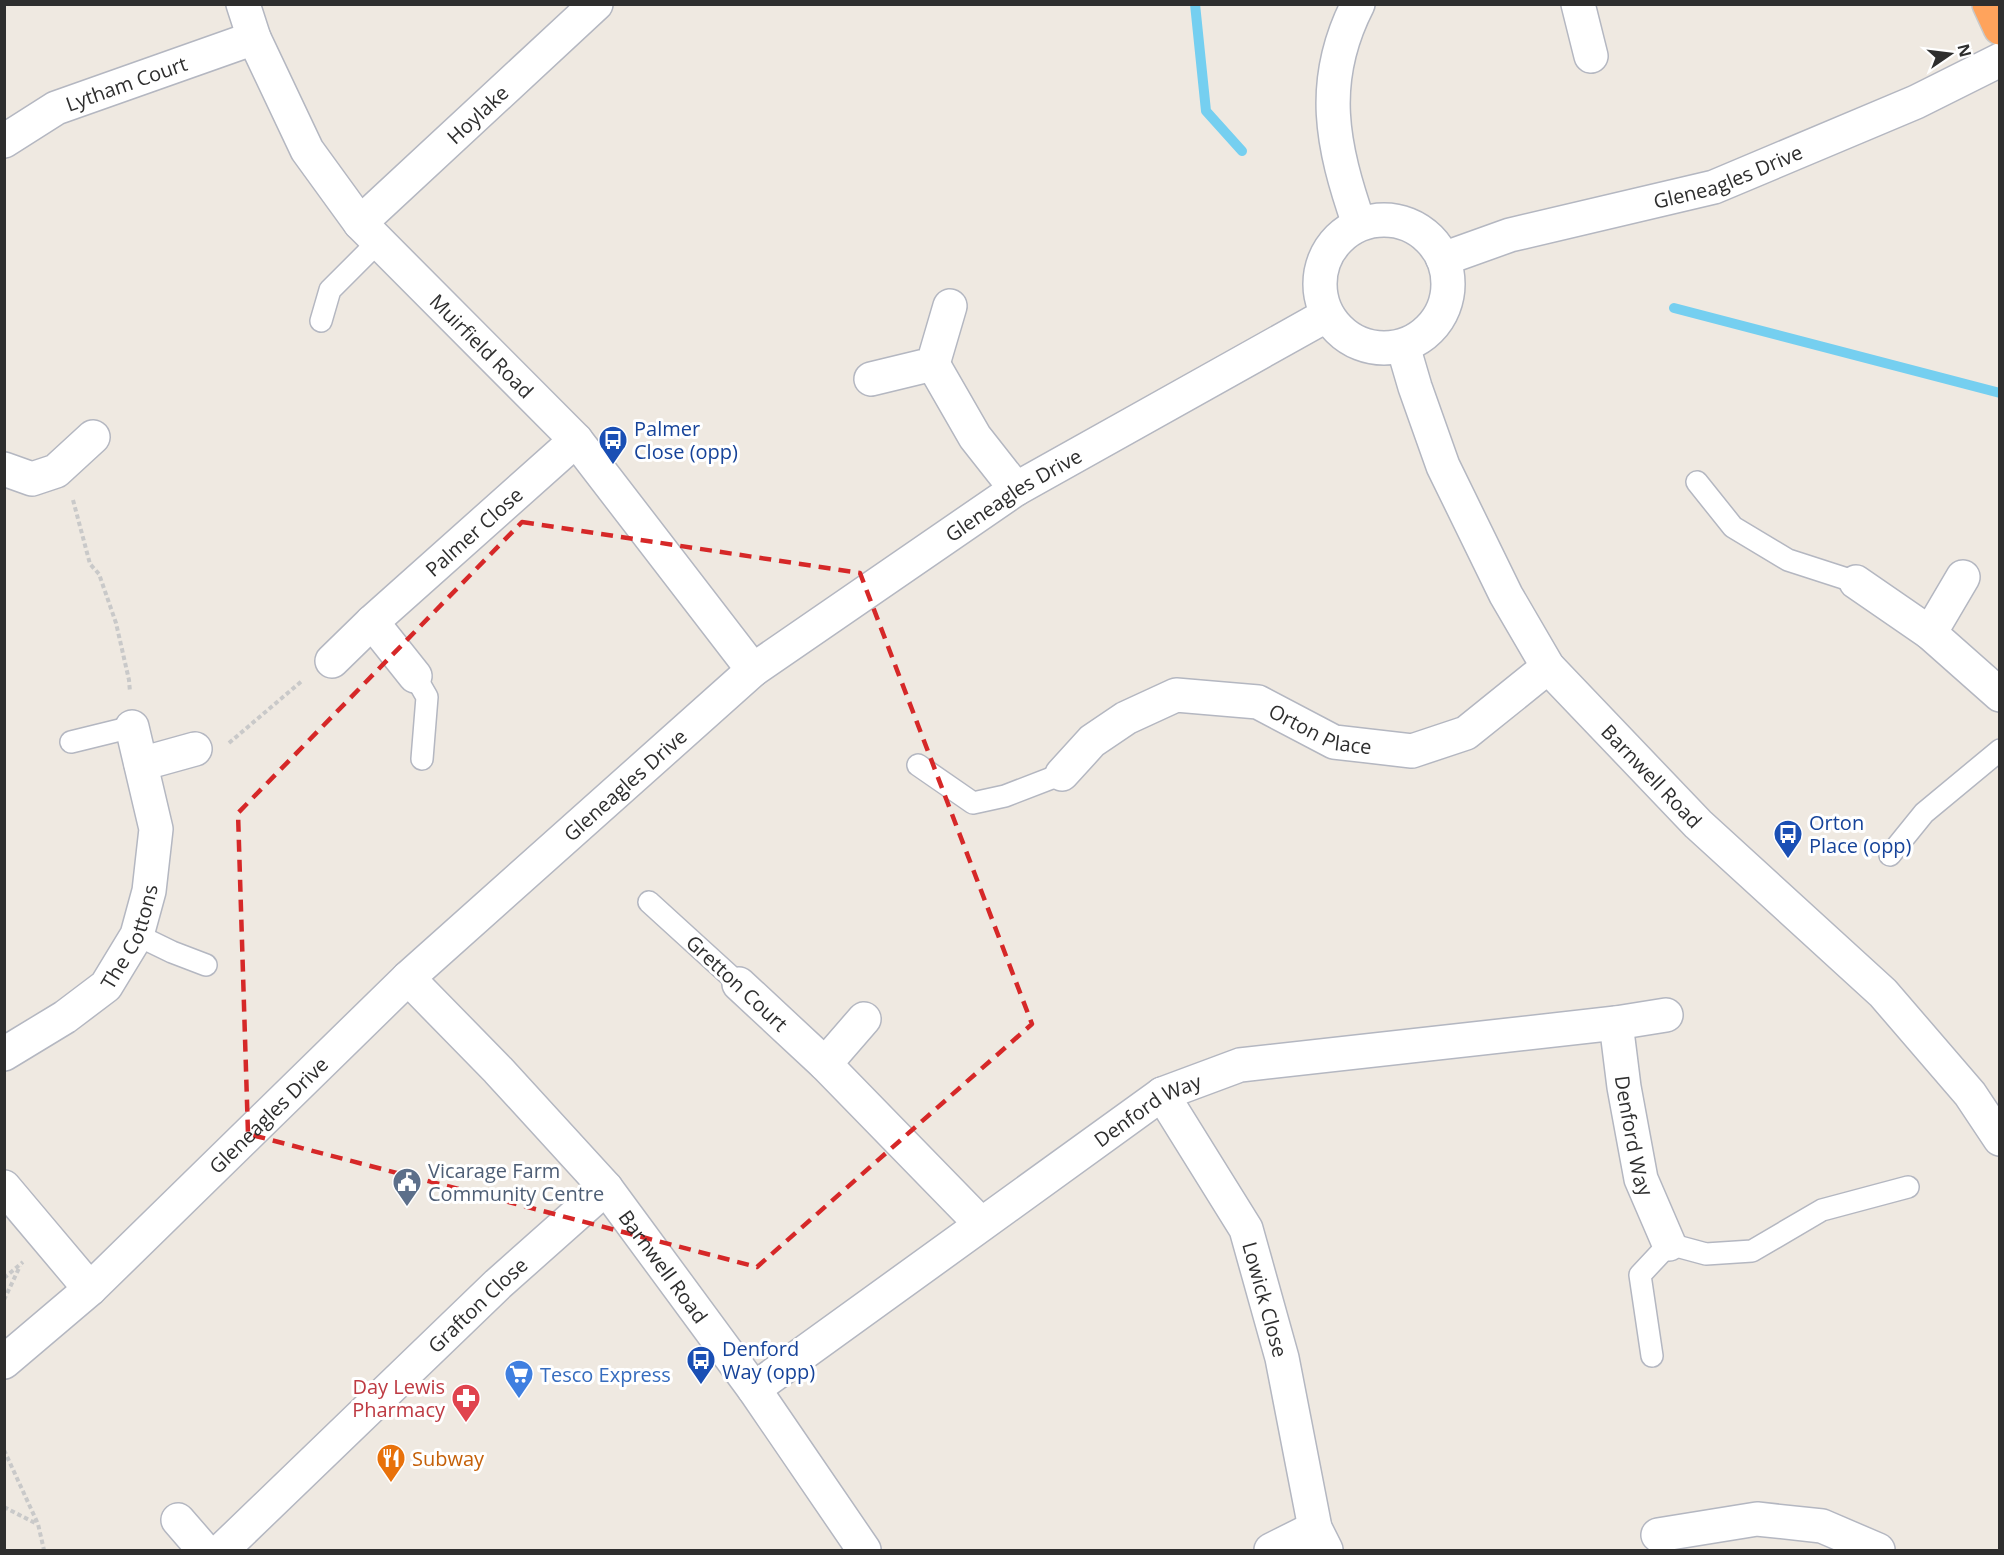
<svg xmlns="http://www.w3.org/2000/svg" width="2004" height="1555" viewBox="0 0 2004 1555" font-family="'Open Sans',sans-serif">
	<rect width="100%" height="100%" fill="#efe9e1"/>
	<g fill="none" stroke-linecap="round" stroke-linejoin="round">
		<path stroke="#75cff0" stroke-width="10" d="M1195,4l11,107 36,40
			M1674,308l326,85"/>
		<g stroke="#b4b7c1" stroke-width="24">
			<path id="lane" d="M321,321l9,-31 47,-47
				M1697,482l36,45 55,33 68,22
				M415,676l12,21 -5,62
				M71,742l61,-15
				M918,765l55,38 32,-7 57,-22
				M1890,855l34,-42 76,-63
				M649,902l90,82
				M137,935l35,17 34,13
				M1652,1356l-12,-81 29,-31 37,10 46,-3 70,-41 86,-23"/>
		</g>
		<g stroke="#b4b7c1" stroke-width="36">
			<g id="street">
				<path id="s1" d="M243,4l11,34 53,112 53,73 216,217 177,230"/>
				<path d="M1358,4c-40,78 -26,142 1,220"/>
				<path d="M1578,4l13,52"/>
				<path id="s2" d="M4,141l52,-33 198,-70"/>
				<path id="s3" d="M360,223l236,-219"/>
				<path id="s4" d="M1403,346l12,41 28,79 63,129 42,72 150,157 185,169 87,101 30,45"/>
				<path d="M933,364l42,73 41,52"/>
				<path d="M871,379l62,-15 17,-58"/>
				<path d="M4,469l28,10 24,-8 37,-34"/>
				<path d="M1856,582l74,51 70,62"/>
				<path d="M372,622l43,54"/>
				<path d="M1930,633l33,-56"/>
				<path id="s5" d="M332,661l40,-39 204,-182"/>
				<path d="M141,764l54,-15"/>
				<path id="s6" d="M1062,774l30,-33 34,-23 50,-23 82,7 76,40 78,9 54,-18 82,-66"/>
				<path id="s7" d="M408,978l90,92 108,118 148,201 110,161"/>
				<path d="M739,984l86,80 156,160"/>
				<path id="s8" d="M1616,1023l8,64 17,92 28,65"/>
				<path id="s9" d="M4,1054l61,-37 41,-31 31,-51 12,-44 7,-62 -24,-102"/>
				<path d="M825,1064l39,-45"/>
				<path id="s10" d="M1162,1094l84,135 36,129 33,170 11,22"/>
				<path d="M4,1187l86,102"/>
				<path id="s11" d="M754,1389l408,-295 78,-29 376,-42 50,-8"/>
				<path d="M178,1520l26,30"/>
				<path d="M1658,1535l99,-16 65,7 56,24"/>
				<path id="s12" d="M222,1550l276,-266 108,-96"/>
				<path d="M1271,1550l44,-22"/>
			</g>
		</g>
		<g stroke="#b4b7c1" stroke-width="36">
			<g id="secondary">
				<circle cx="1384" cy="284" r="64"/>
				<path id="s13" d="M1443,259l67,-24 204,-48 202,-85 84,-42"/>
				<path id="s14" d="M4,1362l86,-73 318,-311 345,-308 263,-181 311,-174"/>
			</g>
		</g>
		<g stroke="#c9c9c9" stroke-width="36">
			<path id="highway" d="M1989,4l11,24"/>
		</g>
		<path stroke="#c9c9c9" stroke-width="4" stroke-dasharray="4.5 3" stroke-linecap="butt" d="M73,500l17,64 9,10 17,49 13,57 1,12
			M229,743l74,-63
			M4,1278l19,-16
			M4,1300l16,-34
			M4,1450l34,74 6,26
			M4,1507l33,17"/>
		<use href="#lane" stroke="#fff" stroke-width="21"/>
		<use href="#street" stroke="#fff" stroke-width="33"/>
		<use href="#secondary" stroke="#fff" stroke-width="33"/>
		<use href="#highway" stroke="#ffa35c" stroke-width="33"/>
	</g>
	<path fill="none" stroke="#d62828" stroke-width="4.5" stroke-dasharray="12 8" stroke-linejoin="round" d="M522,522l338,51 172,451 -275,243 -509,-133 -10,-321z"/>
	<defs>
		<g id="bus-pin" transform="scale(1.5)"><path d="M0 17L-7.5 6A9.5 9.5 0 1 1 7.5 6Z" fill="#1a4fb4" stroke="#fff"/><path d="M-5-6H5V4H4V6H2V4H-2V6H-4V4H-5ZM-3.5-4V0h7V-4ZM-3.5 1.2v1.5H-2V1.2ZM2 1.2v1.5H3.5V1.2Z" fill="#fff"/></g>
		<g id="civic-pin" transform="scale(1.5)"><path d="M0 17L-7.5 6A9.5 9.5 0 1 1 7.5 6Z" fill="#5c6f8a" stroke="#fff"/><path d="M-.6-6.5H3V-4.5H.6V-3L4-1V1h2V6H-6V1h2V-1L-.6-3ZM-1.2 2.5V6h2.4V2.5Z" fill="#fff"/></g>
		<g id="supermarket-pin" transform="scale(1.5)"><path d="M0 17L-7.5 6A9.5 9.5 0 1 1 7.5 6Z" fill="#3f7fe0" stroke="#fff"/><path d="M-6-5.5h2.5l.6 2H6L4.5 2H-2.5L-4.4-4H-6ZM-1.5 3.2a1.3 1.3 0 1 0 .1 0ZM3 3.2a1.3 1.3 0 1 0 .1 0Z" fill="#fff"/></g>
		<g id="pharmacy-pin" transform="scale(1.5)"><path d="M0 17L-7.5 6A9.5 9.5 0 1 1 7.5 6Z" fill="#e0444e" stroke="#fff"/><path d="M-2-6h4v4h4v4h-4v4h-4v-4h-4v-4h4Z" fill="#fff"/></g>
		<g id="restaurant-pin" transform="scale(1.5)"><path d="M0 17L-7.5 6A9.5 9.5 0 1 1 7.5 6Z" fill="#e8710a" stroke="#fff"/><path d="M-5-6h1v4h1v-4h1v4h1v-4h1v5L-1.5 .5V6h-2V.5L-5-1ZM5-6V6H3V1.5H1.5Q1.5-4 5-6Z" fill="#fff"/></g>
	</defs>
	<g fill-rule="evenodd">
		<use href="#bus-pin" x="613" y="440"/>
		<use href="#bus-pin" x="1788" y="834"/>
		<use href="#civic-pin" x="407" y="1182"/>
		<use href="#bus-pin" x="701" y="1360"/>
		<use href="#supermarket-pin" x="519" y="1374"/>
		<use href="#pharmacy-pin" x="466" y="1398"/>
		<use href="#restaurant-pin" x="391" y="1458"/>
	</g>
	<g text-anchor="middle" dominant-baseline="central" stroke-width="6" stroke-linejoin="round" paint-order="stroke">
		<g font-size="20" fill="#2e2e2e" stroke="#fff">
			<text stroke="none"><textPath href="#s2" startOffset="136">Lytham Court</textPath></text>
			<text stroke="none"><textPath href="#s3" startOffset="160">Hoylake</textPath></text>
			<text stroke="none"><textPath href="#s13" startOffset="297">Gleneagles Drive</textPath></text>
			<text stroke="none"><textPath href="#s1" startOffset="423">Muirfield Road</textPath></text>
			<text stroke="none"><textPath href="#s14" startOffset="1334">Gleneagles Drive</textPath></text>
			<text stroke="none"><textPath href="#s5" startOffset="192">Palmer Close</textPath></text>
			<text stroke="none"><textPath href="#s6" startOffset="292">Orton Place</textPath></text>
			<text stroke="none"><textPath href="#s4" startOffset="504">Barnwell Road</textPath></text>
			<text stroke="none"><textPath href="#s14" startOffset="848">Gleneagles Drive</textPath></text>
			<text stroke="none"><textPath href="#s9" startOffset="178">The Cottons</textPath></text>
			<text transform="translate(737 983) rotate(43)">Gretton Court</text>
			<text stroke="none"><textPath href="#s11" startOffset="483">Denford Way</textPath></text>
			<text stroke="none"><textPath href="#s14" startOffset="362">Gleneagles Drive</textPath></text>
			<text stroke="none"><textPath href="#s8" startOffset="114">Denford Way</textPath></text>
			<text stroke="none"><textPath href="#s7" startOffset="386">Barnwell Road</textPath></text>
			<text stroke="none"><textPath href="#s10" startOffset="232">Lowick Close</textPath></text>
			<text stroke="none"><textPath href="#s12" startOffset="354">Grafton Close</textPath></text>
		</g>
		<g font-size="20" fill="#164399" stroke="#fff" text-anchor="start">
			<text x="634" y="428">Palmer<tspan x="634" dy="23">Close (opp)</tspan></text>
			<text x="1809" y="822">Orton<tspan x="1809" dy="23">Place (opp)</tspan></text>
			<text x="722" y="1348">Denford<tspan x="722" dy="23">Way (opp)</tspan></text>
		</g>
		<g font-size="20" fill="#4e5e75" stroke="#fff" text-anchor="start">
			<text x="428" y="1170">Vicarage Farm<tspan x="428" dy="23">Community Centre</tspan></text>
		</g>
		<g font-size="20" fill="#366cbe" stroke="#fff" text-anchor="start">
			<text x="540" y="1374">Tesco Express</text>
		</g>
		<g font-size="20" fill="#be3a42" stroke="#fff" text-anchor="end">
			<text x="445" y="1386">Day Lewis<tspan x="445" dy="23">Pharmacy</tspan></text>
		</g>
		<g font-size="20" fill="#c56008" stroke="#fff" text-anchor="start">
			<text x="412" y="1458">Subway</text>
		</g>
	</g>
	<rect width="2004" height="1555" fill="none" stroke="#2e2e2e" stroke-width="12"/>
	<g transform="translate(1950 54) rotate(76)" stroke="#ffffff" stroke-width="4.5" paint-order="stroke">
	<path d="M0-4.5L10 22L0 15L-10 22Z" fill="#2e2e2e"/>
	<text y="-9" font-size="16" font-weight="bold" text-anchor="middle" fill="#2e2e2e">N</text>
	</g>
</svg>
